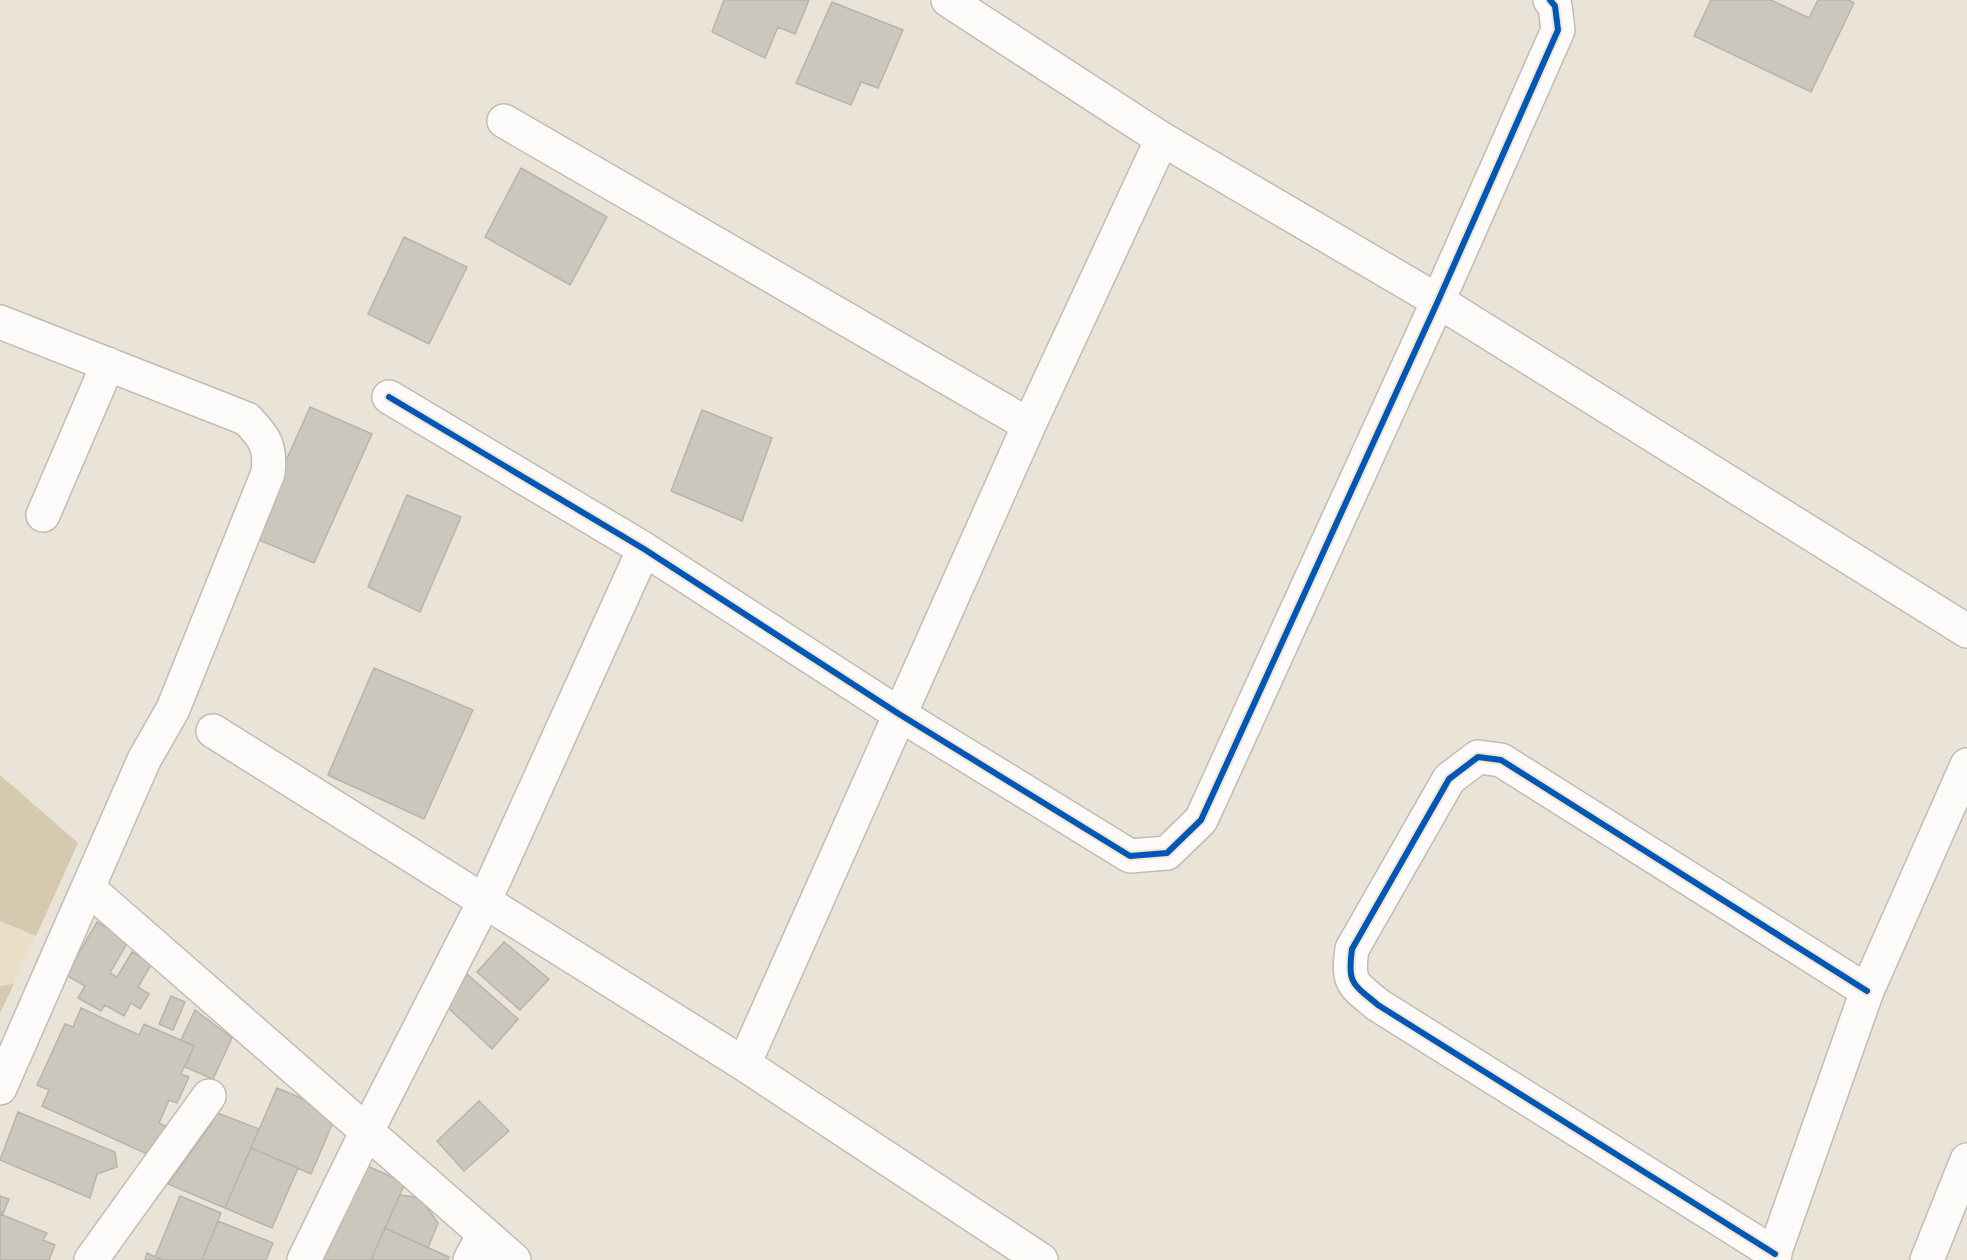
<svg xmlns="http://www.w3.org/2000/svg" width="1967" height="1260" viewBox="0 0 1967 1260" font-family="Commissioner,sans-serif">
	<rect width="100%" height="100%" fill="#eae4d8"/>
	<path fill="#e9dfc9" d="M0,775l78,68 -78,170z"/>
	<path fill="#d5c9af" d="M0,775l78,68 -42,93 -36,-15z
		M14,984l-14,29v-27z"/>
	<path fill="#ccc7bd" stroke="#b8b4aa" stroke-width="1.5" d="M724,0h85l-14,34 -17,-7 -13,31 -53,-26z
		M1711,0h60l38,18 9,-18h31l5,3 -43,89 -117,-56z
		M832,2l71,28 -25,58 -17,-6 -10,23 -55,-22z
		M521,168l86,49 -37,68 -85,-48z
		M404,237l63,30 -38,77 -61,-30z
		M310,407l62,27 -58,129 -62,-26z
		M702,410l70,28 -30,83 -71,-30z
		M407,495l54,22 -41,95 -52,-25z
		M374,668l99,42 -49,109 -96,-44z
		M97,922l32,18 -19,33 7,4 15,-25 20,11 -14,24 11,7 -9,15 -9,-6 -7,13 -19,-11 -4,6 -23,-13 7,-12 -19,-11z
		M504,942l45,37 -29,31 -43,-38z
		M467,974l51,45 -26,30 -48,-45z
		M171,996l14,6 -12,28 -14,-6z
		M81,1008l58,27 5,-11 50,22 -13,28 8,3 -12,26 -8,-3 -10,23 13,6 -14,30 -116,-53 7,-16 -12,-5 28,-61 8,3z
		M195,1010l37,28 -19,41 -28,-12 9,-21 -13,-6z
		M277,1088l60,25 -26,61 -60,-26z
		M479,1101l30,30 -45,40 -27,-30z
		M210,1110l49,19 -34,79 -57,-24 44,-61 -7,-5z
		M18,1112l97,40 2,15 -20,7 -7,24 -90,-38z
		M251,1148l47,20 -26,60 -47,-20z
		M363,1164l42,19 -34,77h-52z
		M400,1195l20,3 18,25 -10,25 -43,-20z
		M0,1196l9,3 -6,15 -3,-1z
		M180,1196l41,17 -19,47h-38l-9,-3z
		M0,1214l47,19 -4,7 12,5 -6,15h-49z
		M218,1221l55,22 -7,17h-64z
		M385,1228l64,29 -1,3h-77z
		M147,1253l8,4 9,3h-19z"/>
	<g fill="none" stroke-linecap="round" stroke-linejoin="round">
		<g stroke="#c1bcb3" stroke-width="36">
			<path id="minor" d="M948,0l214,139 276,162 529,330
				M504,121l525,304
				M0,322l247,97c18,19 24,27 21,54l-95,236 -29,51 -144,328
				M389,397l255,152 255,165 231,142 37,-3 34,-33 237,-519 120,-271 -3,-24 -5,-6
				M43,515l65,-151
				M213,731l531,333 297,196
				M88,888l426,372
				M744,1064l285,-639 133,-286
				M1775,1254l-397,-249c-25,-21 -31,-21 -26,-56l97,-170 29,-22 23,3 366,231
				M91,1260l118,-164
				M304,1260l63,-129 117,-229 160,-353
				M470,1260l14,-26
				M1772,1260l95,-269 100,-226
				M1927,1260l40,-100"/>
		</g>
		<use href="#minor" stroke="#fcfbf9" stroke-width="33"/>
		<g stroke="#f2e7d0" stroke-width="10">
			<path id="cycleway" d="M389,397l255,152 255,165 231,142 37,-3 34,-33 237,-519 120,-271 -3,-24 -5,-6
				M1775,1254l-397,-249c-25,-21 -31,-21 -26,-56l97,-170 29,-22 23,3 366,231"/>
		</g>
		<use href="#cycleway" stroke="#0057b8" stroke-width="6"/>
	</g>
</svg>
